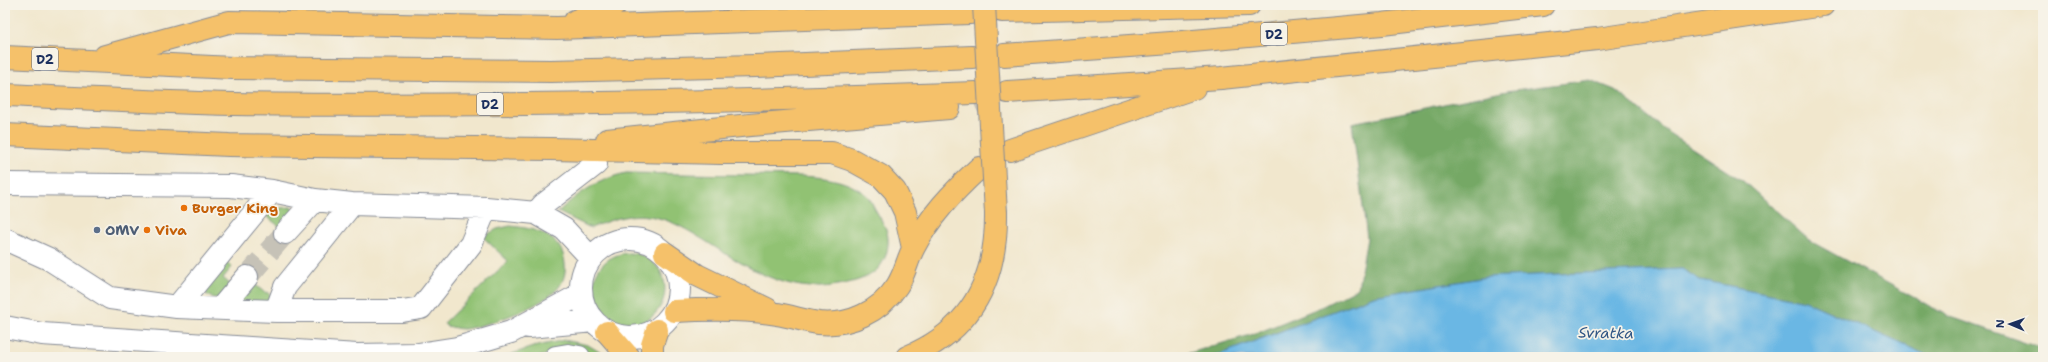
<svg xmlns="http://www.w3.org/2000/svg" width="2048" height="362" viewBox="0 0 2048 362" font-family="'Shantell Sans',sans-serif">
	<rect width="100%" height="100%" fill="#f7f3e8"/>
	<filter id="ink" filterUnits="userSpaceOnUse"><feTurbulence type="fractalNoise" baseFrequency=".025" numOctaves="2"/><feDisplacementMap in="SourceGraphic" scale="8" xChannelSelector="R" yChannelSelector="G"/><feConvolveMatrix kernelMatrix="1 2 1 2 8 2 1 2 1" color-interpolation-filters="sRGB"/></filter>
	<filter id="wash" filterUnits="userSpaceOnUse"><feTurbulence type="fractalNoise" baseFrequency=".012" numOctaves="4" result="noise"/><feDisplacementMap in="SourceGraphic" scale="16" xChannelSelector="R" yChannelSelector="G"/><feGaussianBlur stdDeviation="0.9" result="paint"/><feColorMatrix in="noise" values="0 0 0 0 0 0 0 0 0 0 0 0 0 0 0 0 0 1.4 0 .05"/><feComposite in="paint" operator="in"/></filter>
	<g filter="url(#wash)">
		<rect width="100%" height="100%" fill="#f1e7cd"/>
		<path fill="#91c273" stroke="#567868" d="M626,173l173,3c23,1 47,3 66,18 5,3 7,10 10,15 4,7 13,21 13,30 1,13 -5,27 -15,34 -10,7 -24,10 -35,12 -50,10 -90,-17 -131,-43 -18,-11 -36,-23 -58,-26 -19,-3 -40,4 -58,12l-33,-16c20,-19 41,-33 68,-39z
			M291,207l3,4 -14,16 -14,-11 14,-8z
			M510,226c24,2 53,9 55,38 1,8 -1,16 -6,23 -13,18 -72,39 -95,42 -5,0 -12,-2 -18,-3l-2,-3 64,-62 -25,-24 14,-8z
			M593 289a36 36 0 1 1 72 0a36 36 0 1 1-72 0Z
			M227,262l5,5 -9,11 8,7 -11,13h-7l-6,-3 -2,-6z
			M252,282l13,11 2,-1 7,7 -12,5 -26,-4z
			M564,340l24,5 20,12h-20l-22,-9 -27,9h-36l30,-10z"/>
		<path fill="#74a865" stroke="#486c62" d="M1590,80l25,10 54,43 74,48 67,60 138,75 95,33v8h-112l-126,-56 -105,-21 -18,-11 -195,8 -113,19 -161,61h-37l81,-24 64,-26 37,-19 9,-50 -15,-115 155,-32z"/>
		<path fill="#6ab7e4" stroke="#4273a1" d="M1682,269l18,11 105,21 126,56h-718l161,-61 113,-19z"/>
	</g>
	<g filter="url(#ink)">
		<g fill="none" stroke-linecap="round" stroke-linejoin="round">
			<path stroke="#c6c2b7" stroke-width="22" stroke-dasharray="22 11" stroke-linecap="butt" d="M247,277l38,-44"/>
			<path stroke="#c6c2b7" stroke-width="22" stroke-dasharray="22 11" stroke-linecap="butt" d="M975,106l31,-14"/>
			<g stroke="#868b96" stroke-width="24">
				<path id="minor" d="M5,184l226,2 41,5 43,9 37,4 134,4 50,5 28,16 27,29
					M536,213l7,-8 53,-41
					M285,233l30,-33
					M581 288a49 49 0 1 1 98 0a49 49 0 1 1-98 0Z
					M5,239l44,20 61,39 67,9 99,4 9,-24 67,-83
					M177,307l95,-116
					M220,309l27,-32
					M276,311h126l19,-3 50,-64 15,-36
					M5,327l37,7 208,14 107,7 61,-1 39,-6 54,-16 70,-38
					M529,327l65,-6
					M556,357l12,-2 11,2"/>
			</g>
			<g stroke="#868b96" stroke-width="24">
				<path id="highway" d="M1002,11l247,-6
					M575,21l40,-16
					M1004,55l167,-12 211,-19 161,-19
					M105,56l124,-34 328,6 413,-15
					M5,57l228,11 318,3 204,-5 217,-9
					M1007,92l214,-14 376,-39 226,-34
					M5,95c76,3 153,7 229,9 247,3 494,-2 741,-11
					M5,135l224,10 322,4 169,4h112l20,7 29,16 14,15 10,21 8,36
					M607,140l143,-15 199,-17
					M1010,150l184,-62
					M665,253l32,22 70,34
					M674,311c34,-2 69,-3 103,3 14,2 27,7 42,9 30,3 61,-11 78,-37 8,-12 10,-26 17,-39 16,-31 39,-55 65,-79
					M607,332l22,25
					M652,357v-12l5,-15
					M907,357c64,-26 90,-77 89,-144"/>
			</g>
			<use href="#minor" stroke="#fff" stroke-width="22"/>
			<use href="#highway" stroke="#f5c16b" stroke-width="22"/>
			<g stroke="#868b96" stroke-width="24" stroke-linecap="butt">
				<path id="highway-bridge" d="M984,5l12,208"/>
			</g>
			<use href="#highway-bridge" stroke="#f5c16b" stroke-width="22"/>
		</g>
	</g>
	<g fill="#e8710a" stroke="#f7f3e8" stroke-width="1.5">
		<circle cx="184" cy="208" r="4"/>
		<circle cx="147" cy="230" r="4"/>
	</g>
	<circle fill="#5c6f8a" stroke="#f7f3e8" stroke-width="1.5" cx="97" cy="230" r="4"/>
	<g text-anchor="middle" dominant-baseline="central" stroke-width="3.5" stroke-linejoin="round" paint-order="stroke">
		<g fill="#f7f3e8" stroke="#5d6a87" stroke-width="1">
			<rect x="1261" y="23" width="26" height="22" rx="3"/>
			<rect x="32" y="48" width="26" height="22" rx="3"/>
			<rect x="477" y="93" width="26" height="22" rx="3"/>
		</g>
		<g font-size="13" font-weight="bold" fill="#1b2f5e">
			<text x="1274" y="34">D2</text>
			<text x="45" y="59">D2</text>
			<text x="490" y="104">D2</text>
		</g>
		<g font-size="14" font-weight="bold" fill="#c56008" stroke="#f7f3e8" text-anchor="start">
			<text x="192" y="208">Burger King</text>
			<text x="155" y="230">Viva</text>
		</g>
		<g font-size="14" font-weight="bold" fill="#4e5e75" stroke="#f7f3e8" text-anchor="start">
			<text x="105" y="230">OMV</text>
		</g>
		<g font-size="15" font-style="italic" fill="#335886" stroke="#f7f3e8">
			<text transform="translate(1606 333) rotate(1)">Svratka</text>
		</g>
	</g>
	<rect width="2048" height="362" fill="none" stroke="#f7f3e8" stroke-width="20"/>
	<g transform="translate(2010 324) rotate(272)" stroke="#f7f3e8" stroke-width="3" paint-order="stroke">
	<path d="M0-3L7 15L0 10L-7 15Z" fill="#1b2f5e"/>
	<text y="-6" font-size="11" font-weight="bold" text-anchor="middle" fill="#1b2f5e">N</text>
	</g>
</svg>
